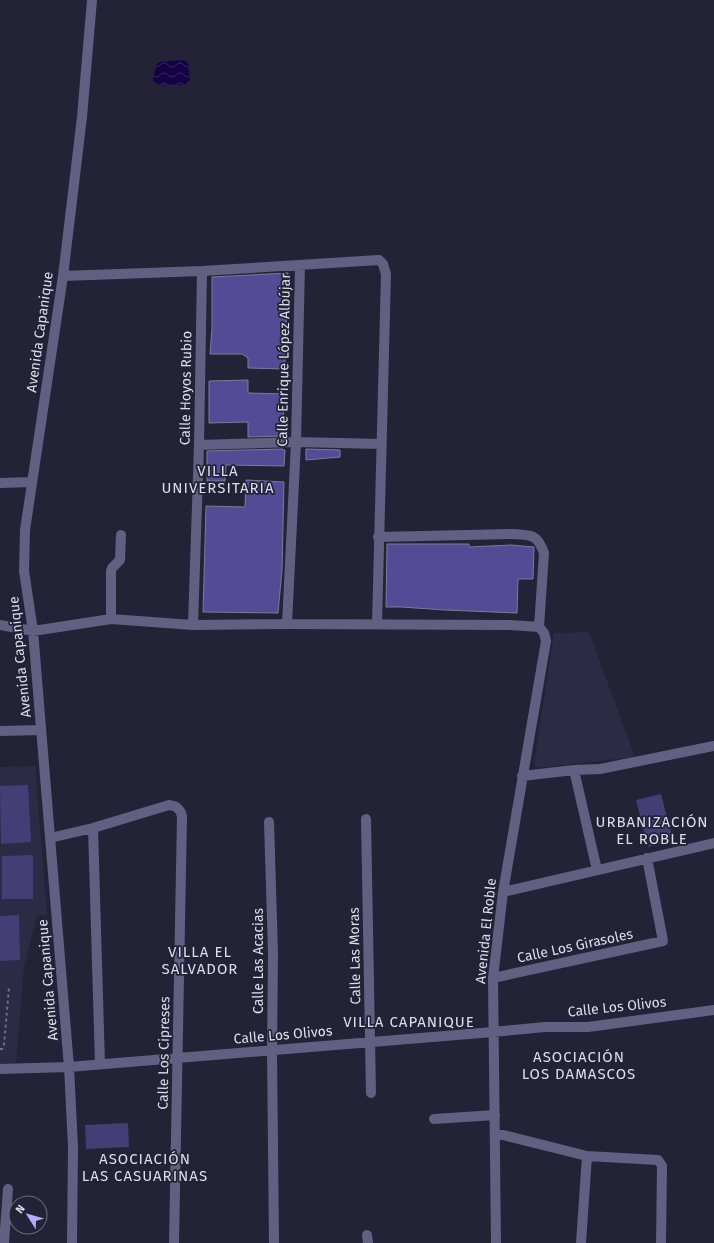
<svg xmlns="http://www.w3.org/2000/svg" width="714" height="1243" viewBox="0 0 714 1243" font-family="'Fira Sans',sans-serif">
	<defs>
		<pattern id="water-waves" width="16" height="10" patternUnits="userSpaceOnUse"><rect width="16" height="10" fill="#150045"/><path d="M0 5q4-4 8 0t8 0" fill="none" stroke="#372560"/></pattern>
	</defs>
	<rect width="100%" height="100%" fill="#232237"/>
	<path fill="#2c2a44" d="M589,632l46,125 -98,11 -3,-3 20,-132z
		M35,766l12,149h-10l-13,52 -8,99 -16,-1v-298z"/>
	<path fill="#443e77" d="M28,785l3,57 -30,2 -1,-58z
		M661,794l12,46 -25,7 -12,-47z
		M33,855v44h-31v-43z
		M19,915l1,45 -20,1v-45z
		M128,1123l1,24 -43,2 -1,-24z"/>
	<path fill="url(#water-waves)" d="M184,60l4,3 2,17 -6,5 -26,-1 -5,-3 3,-16 4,-3z"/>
	<path fill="#534b96" stroke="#7c7c95" d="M288,273l-3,81v15l-37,-1v-10l-6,-4h-32l2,-26v-51z
		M248,380v13l36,1 -1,42 -35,1v-15l-39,1v-42z
		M283,449v1h2l-1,16 -58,-1 -1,16h-18v-30z
		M306,449l34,1v7l-34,3z
		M246,480l38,2 -2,88 -4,43 -75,-1 3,-106 39,1z
		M387,544h82v3l42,-2 23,2 -1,32h-15l-1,34 -72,-3 -44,-3h-15z"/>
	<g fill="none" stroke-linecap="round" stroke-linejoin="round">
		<path stroke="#717082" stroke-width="2" stroke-dasharray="3 3" stroke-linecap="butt" d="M0,1049h2l2,-4 5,-57"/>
		<path stroke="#616082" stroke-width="10" d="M63,276l139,-5 177,-11 4,4 3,10 -9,350
			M199,445l97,-3 85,2
			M0,483l32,-1
			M378,537l133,-3c19,1 26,-1 33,19l-5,74
			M111,619v-48l1,-3 8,-8 1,-25
			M287,624l9,-182 4,-177
			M0,625l33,6 78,-12 82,6 94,-1 223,1 29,2
			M193,625l6,-180 3,-174
			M0,731l41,-1
			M574,770l23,100
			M522,776l52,-6 26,-1 114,-23
			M366,819l5,274
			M269,822l4,131 -1,97 2,193
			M93,828l7,236
			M50,838l43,-10 76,-23c8,1 11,4 13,11l-8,427
			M503,892l211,-49
			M493,978l170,-37 -16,-83
			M0,1069l69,-2 424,-35 52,-5h43l126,-17
			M434,1119l61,-4
			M495,1133l92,23 71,4 4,6 -1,77
			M367,1235l1,8
			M4,1243l4,-54
			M72,1243l1,-96 -4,-80 -36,-436 -9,-60 1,-41 38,-254 19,-159 10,-117
			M496,1243l-3,-265 10,-86 43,-251 -2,-8 -5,-6
			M581,1243l6,-87"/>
	</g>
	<g text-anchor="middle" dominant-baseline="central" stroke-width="3.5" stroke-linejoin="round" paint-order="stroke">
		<g font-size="14" fill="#ddddeb" stroke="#232237">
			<text transform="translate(40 332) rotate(-82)">Avenida Capanique</text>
			<text transform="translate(284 360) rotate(-89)">Calle Enrique López Albújar</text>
			<text transform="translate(186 388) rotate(-89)">Calle Hoyos Rubio</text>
			<text transform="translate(20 657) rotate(-96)">Avenida Capanique</text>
			<text transform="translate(486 931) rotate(-84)">Avenida El Roble</text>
			<text transform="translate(575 946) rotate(-12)">Calle Los Girasoles</text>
			<text transform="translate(355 956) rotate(-91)">Calle Las Moras</text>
			<text transform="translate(258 961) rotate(-90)">Calle Las Acacias</text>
			<text transform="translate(48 980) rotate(-95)">Avenida Capanique</text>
			<text transform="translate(617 1007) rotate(-6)">Calle Los Olivos</text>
			<text transform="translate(283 1035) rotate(-5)">Calle Los Olivos</text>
			<text transform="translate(164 1053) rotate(-89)">Calle Los Cipreses</text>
		</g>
		<g font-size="15" letter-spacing="1" fill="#ddddeb" stroke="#232237">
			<text x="218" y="471">VILLA<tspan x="218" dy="17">UNIVERSITARIA</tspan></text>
			<text x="652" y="822">URBANIZACIÓN<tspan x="652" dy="17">EL ROBLE</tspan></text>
			<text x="200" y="952">VILLA EL<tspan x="200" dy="17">SALVADOR</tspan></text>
			<text x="409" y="1022">VILLA CAPANIQUE</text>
			<text x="579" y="1057">ASOCIACIÓN<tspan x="579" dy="17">LOS DAMASCOS</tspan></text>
			<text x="145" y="1159">ASOCIACIÓN<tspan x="145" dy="17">LAS CASUARINAS</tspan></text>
		</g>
	</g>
	<g transform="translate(28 1215) rotate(307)"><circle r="19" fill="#232237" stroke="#6d6d7f"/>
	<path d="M0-3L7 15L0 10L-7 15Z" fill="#b1adfa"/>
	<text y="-6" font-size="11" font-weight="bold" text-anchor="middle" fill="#ddddeb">N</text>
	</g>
</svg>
